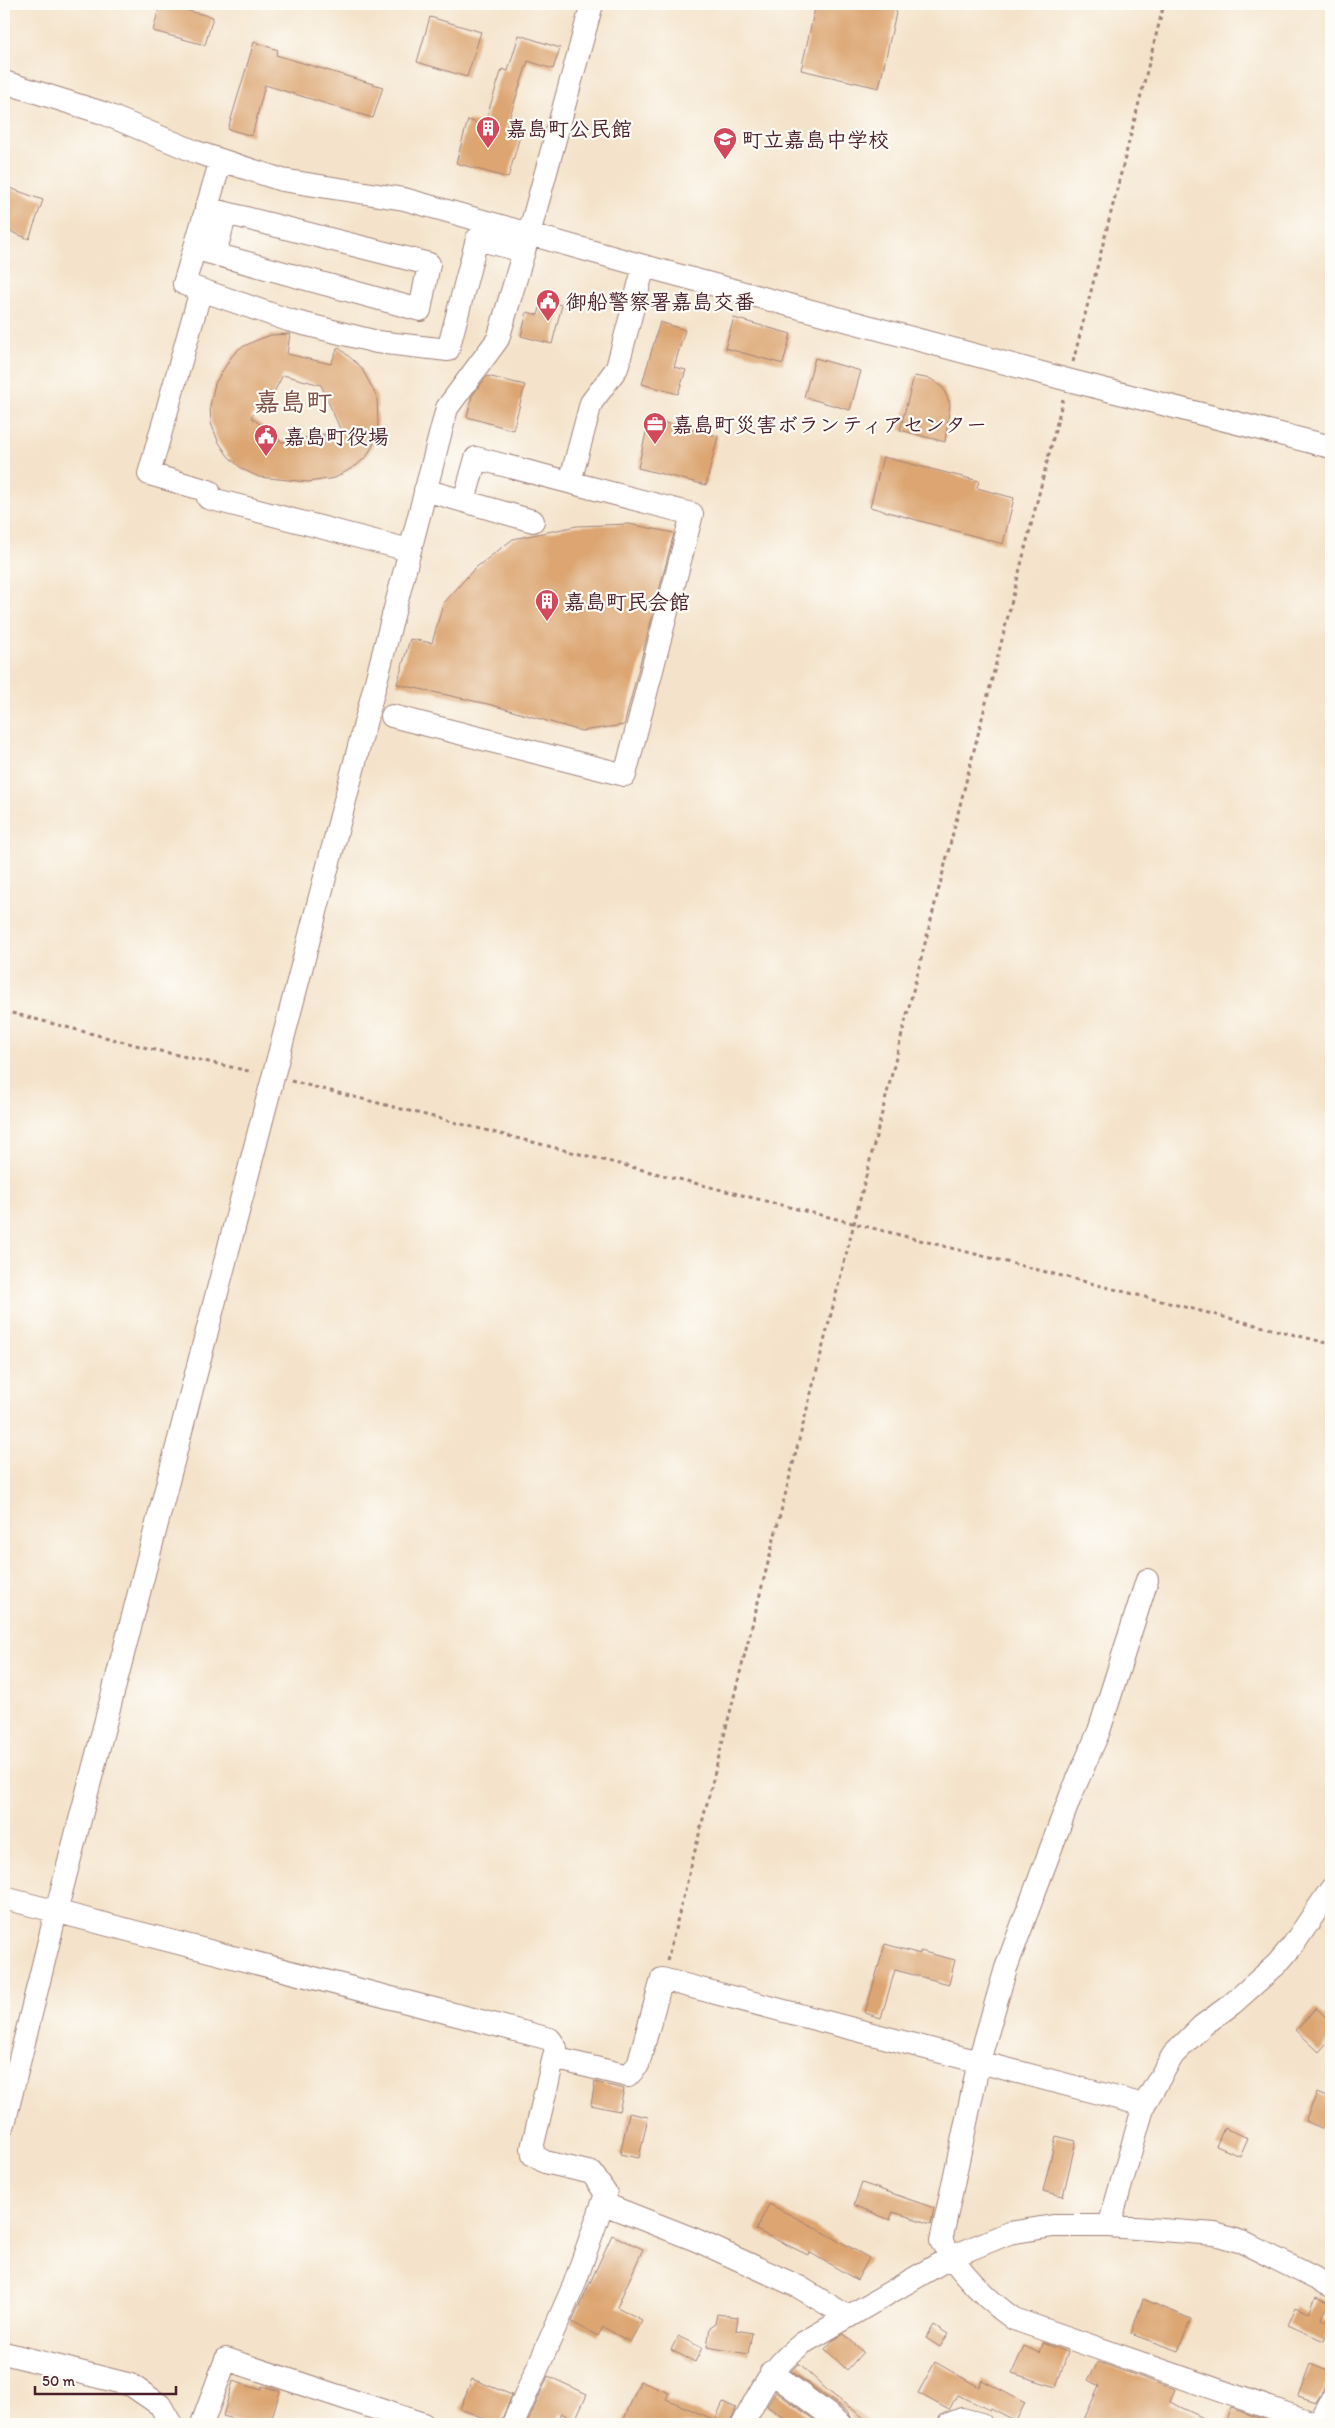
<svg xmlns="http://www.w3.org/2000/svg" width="1335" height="2428" viewBox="0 0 1335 2428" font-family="Itim,'Klee One',sans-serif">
	<rect width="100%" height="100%" fill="#fdfcf7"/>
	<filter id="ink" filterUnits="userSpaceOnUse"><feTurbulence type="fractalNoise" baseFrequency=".02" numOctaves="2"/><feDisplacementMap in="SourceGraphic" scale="10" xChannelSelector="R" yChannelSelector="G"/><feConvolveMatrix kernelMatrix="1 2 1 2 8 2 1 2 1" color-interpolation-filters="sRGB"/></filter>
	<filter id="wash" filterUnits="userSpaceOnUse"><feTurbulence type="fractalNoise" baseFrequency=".0096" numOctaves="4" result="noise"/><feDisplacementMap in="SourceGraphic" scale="20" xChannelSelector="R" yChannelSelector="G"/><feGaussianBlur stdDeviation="1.12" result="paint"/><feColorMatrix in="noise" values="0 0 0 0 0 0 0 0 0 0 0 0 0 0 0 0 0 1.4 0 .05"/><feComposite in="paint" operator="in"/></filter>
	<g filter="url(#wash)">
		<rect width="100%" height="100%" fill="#f4e3ca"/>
		<g id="blocks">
			<path fill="#dca571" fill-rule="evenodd" d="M160,4l53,13 -8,28 -52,-14z
				M816,4h82l-19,84 -78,-18z
				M430,17l51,15 -14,45 -50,-15z
				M519,35l41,13 -7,21 -25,-8 -23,70 15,5 -12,42 -52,-15 12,-43 16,5 18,-56 6,2z
				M254,42l24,8 -2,5 107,32 -10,31 -108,-33 -13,51 -24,-7z
				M4,186l39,14 -14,39 -25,-10z
				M542,301l20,4 -10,39 -31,-8 6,-24 11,3z
				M734,318l57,16 -8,30 -58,-16z
				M660,322l25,8 -11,37 12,3 -8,24 -36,-10z
				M290,334l-3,20 44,10 7,-17 23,20 16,30 1,27 -5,21 -6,11 -10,9 -22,13 -27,4 -49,-5 -17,-8 -14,-13 -10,-15 -7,-18 -1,-17 5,-23 17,-27 8,-8 17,-8 14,-5zM283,375l38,10 20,46 -59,11 -31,-25 22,-23z
				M815,358l46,13 -11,39 -46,-13z
				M487,376l38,9 -12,45 -46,-13 5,-21z
				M914,376l17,3 12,9 7,16 -5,38 -45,-12z
				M649,419l69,17 -12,49 -68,-17z
				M883,457l96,24 -2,7 37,10 -11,46 -133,-37z
				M629,524l45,9 -50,192 -43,6 -89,-26 -95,-21 13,-45 22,4 11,-39 31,-35 39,-30 64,-13z
				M885,1944l35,10v-3l35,9 -6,24 -54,-14 -14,48 -16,-5z
				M1316,2008l15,14v16l-12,14 -23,-22z
				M595,2082l29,7 -5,22 -28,-6z
				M1317,2093l14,6v33l-26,-11z
				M629,2113l19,4 -9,41 -19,-4z
				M1224,2128l24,10 -8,18 -24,-10z
				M1056,2136l20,5 -13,55 -20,-5z
				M862,2183l72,25 -3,16 -38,-12 -3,8 -36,-15z
				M769,2204l51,26 49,28 -12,22 -48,-28 -1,3 -52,-25z
				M612,2235l31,14 -26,58 25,13 -12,22 -27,-15 -5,9 -26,-14z
				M1316,2297l13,6 -7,16 9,4v3l-7,15 -36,-16 8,-18 13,6z
				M1143,2299l48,20 -13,32 -47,-17z
				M717,2314l21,3 -2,13 16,3 -4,21 -41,-7 3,-20 5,-3z
				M934,2325l14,9 -8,13 -14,-9z
				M844,2334l19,18 -16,18 -22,-21 7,-8z
				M678,2336l24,12 -7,14 -24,-12z
				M1043,2343l25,9 -12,35 -44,-14 12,-27 16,7z
				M935,2362l44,25 3,-7 43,23 -9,18 -25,-13 -1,2 -33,-15 -8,15 -31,-17z
				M1098,2362l77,27 -5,13 46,22h-134l17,-38 -11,-6z
				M799,2363l29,28 40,30 -2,3h-12l-5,-11 -58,-42z
				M1310,2364l20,8 -7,19 -7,11 -18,-6z
				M548,2376l39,18 -12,26 -14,-7 -6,11h-28z
				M472,2379l40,16 -12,29 -40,-15z
				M233,2381l28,9 1,-4 18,5 -10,33h-19l-28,-8z
				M640,2381l29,12 -3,6 49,21 8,-18 13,6 -6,16h-108z
				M776,2392l41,30 -1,2h-24l-25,-18z
				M1231,2408l39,14 6,2h-52z"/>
		</g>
	</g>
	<g filter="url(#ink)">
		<use href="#blocks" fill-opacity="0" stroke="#9f817a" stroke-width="1"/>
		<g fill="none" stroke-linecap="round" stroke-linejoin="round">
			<g stroke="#9f817a" stroke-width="24">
				<path id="minor" d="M4,82l99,31 93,39 86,28 122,19 240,67 424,114 263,67
					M221,160l-37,124 104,36 89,22 71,8 29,-111 46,12
					M196,249l224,61 9,-46 -223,-56
					M215,254l11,-41
					M201,290l-52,184 60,17 -1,7 201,52
					M570,482l21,-79 26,-35 27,-102
					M425,490l108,31
					M392,716l233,59 67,-261 -216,-56 -12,43
					M1147,1580l-48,151 -28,64 -65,173 -27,93 -38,180c19,31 43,57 73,78l302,105
					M4,1898l546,141 6,9 -24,100 1,7 12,7 47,11 14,21 -32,91 -61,139
					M554,2058l74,18 10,-11 24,-86 482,126
					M4,2124l52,-212 391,-1504 51,-69 31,-105 63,-230
					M604,2204l92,36 103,47 48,29
					M1109,2226l35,-121 29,-50 29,-29 30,-22 45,-40 16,-19 38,-56
					M4,2353l127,32 29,20 11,19
					M771,2372l70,52
					M202,2424l24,-65 197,65
					M743,2424c19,-36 27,-56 60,-81l148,-86 58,-24 44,-7h56l106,8 27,8 89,44
					M949,2424l13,-5 19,5
					M1319,2424l12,-23"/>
			</g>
			<path stroke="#9f817a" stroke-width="3" stroke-dasharray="4 4" stroke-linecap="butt" d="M1073,362l91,-358
				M4,1011l147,38 102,23
				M291,1081l1040,263
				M667,1961l396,-1562"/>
			<use href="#minor" stroke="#fff" stroke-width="22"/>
		</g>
	</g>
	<defs>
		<g id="building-pin" transform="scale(1.25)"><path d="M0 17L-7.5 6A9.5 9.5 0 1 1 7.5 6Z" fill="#d1495b" stroke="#fdfcf7"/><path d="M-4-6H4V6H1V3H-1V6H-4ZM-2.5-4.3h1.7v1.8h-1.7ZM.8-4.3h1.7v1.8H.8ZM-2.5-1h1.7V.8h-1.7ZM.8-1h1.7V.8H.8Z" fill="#fff"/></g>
		<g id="school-pin" transform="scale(1.25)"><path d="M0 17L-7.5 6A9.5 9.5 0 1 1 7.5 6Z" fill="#d1495b" stroke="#fdfcf7"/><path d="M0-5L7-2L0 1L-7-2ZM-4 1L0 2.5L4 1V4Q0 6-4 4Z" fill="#fff"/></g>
		<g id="civic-pin" transform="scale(1.25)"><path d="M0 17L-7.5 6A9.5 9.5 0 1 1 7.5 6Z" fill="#d1495b" stroke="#fdfcf7"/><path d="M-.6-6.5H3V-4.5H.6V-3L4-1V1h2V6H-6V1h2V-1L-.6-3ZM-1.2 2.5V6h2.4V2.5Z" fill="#fff"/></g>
		<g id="office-pin" transform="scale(1.25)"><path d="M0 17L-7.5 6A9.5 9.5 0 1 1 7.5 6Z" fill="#d1495b" stroke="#fdfcf7"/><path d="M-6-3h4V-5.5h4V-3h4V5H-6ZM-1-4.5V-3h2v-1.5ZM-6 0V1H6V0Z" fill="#fff"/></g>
	</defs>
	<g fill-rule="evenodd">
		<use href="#building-pin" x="488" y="128"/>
		<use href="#school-pin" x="725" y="139"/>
		<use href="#civic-pin" x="548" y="301"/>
		<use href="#office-pin" x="655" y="424"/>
		<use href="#civic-pin" x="266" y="436"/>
		<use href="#building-pin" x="547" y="601"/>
	</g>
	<g text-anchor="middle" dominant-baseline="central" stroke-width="4.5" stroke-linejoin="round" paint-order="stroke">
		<g font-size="21" font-weight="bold" fill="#4a1f2b" stroke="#fdfcf7" text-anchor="start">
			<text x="506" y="128">嘉島町公民館</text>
			<text x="742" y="139">町立嘉島中学校</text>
			<text x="566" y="301">御船警察署嘉島交番</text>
			<text x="672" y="424">嘉島町災害ボランティアセンター</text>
			<text x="284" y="436">嘉島町役場</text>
			<text x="564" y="601">嘉島町民会館</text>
		</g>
		<g font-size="26" font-weight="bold" fill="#7d4e44" stroke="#fdfcf7">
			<text x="293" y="402">嘉島町</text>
		</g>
	</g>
	<rect width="1335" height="2428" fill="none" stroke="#fdfcf7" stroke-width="20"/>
	<path d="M35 2386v8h141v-8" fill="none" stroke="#4a1f2b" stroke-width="2.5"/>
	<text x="42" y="2386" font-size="15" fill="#4a1f2b" stroke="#fdfcf7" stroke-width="4" paint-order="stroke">50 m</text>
</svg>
